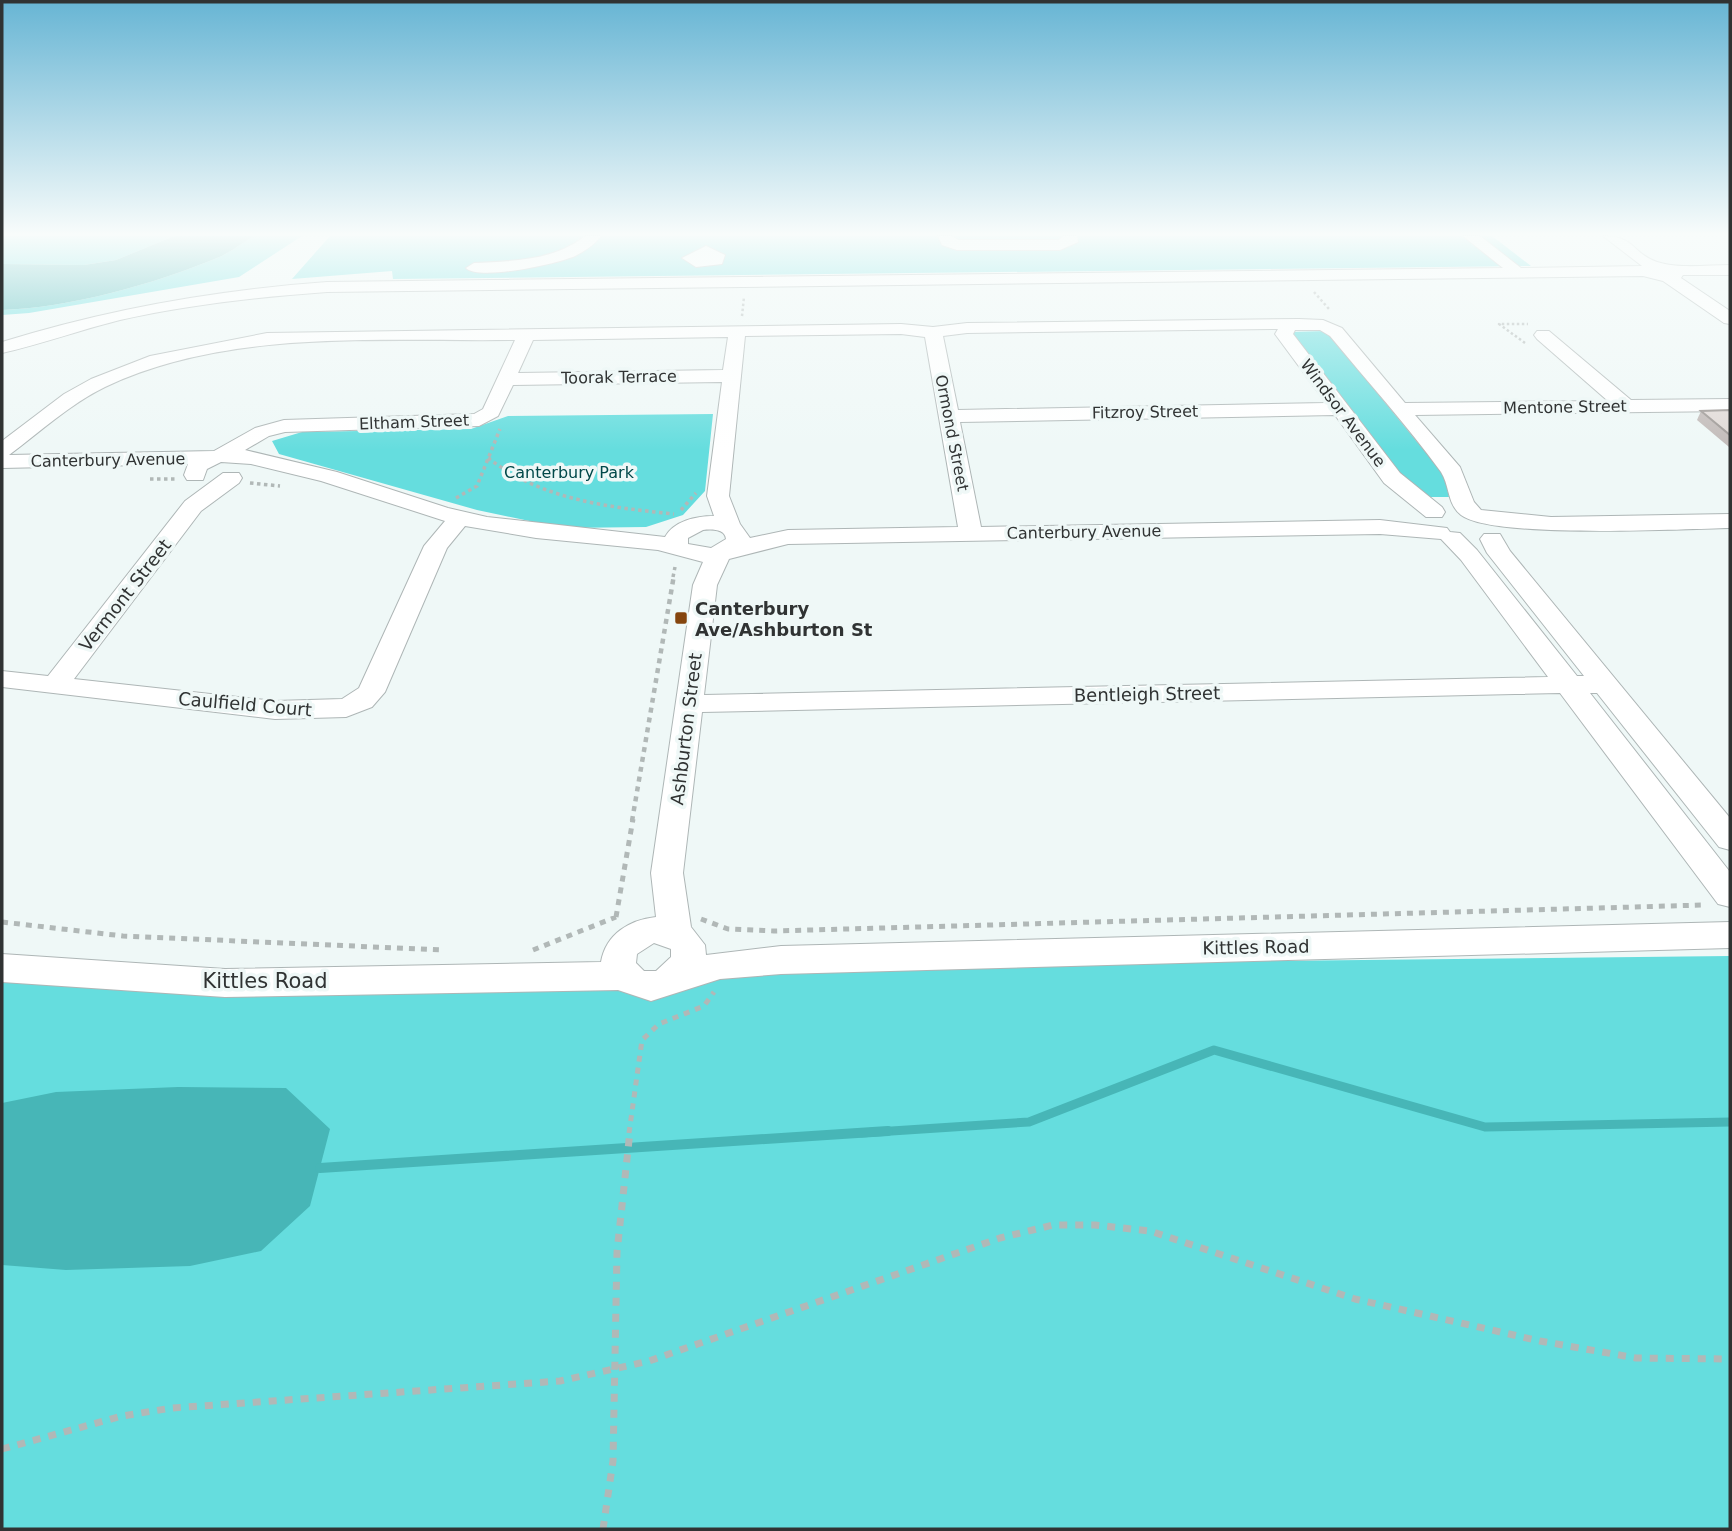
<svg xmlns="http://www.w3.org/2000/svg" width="1732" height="1531" viewBox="0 0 1732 1531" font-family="'DejaVu Sans',sans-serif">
	<rect width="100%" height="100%" fill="#eff8f7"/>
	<path fill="#65ddde" d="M2,236h172l-58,24 -32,5 -82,-1z
		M254,236h48l-63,41 -210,36 -27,2v-5c66,-2 153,-26 215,-52 13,-5 25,-15 37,-22z
		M330,236h1162l39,30 -1138,13 -1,-8 -100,8z
		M1327,331l117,144 5,22h-23l-28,-21 -110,-144z
		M713,414l-8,77 -22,24 -37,12 -83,1 -86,-18 -198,-56 -7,-13 30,-9 169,-3 37,-13z
		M1730,956v573h-1728v-569l221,29 663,-24z"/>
	<path fill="#47b6b7" d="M174,236h80c-12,7 -24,17 -37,22 -62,26 -149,50 -215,52v-46l82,1 32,-5z
		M178,1087l108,1 44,41 -20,77 -49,45 -71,15 -124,4 -64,-5v-162l54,-11z"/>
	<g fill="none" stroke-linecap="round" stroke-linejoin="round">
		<path stroke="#47b6b7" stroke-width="9" d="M861,1133l168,-11 185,-72 271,77 245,-5"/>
		<path stroke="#47b6b7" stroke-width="10" d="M320,1168l568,-37"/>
		<g stroke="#aeb6b6" stroke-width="2">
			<path id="minor" d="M585,236h16c-7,9 -16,15 -26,20 -18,8 -96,25 -109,12l8,-5c38,-2 80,-2 111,-27z
				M938,236h14l6,4h101l4,-4h14l1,6 -18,8h-103l-15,-5z
				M1463,236h17l41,32 121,-2 -39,-30c32,0 30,18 54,26 22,7 50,3 73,3v10h-47l-2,3 49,33v13l-6,-1 -61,-42 -20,-5 -1316,16c-70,5 -139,13 -207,28 -40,10 -78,24 -118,33v-11c106,-33 214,-52 325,-60l1176,-14z
				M706,246l19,9 -3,9 -26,3 -14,-9z
				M1299,319l24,1 19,8 63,75 203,-2 -71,-62 -3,-4 3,-4h12l82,69 99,-1v12l-315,4 45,52 14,35 7,8 70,7 179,-3v14c-48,1 -238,11 -269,-13 -14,-11 -11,-29 -20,-43 -34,-47 -74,-91 -111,-136l-10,-6h-25l-2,4 107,139 42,34 3,5 -3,5h-16l-42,-34 -49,-68 -375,7 21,105 399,-7 67,8 3,4 10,1 17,17 100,126h7l-97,-123 -7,-14 4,-5h16l10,17 220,267v32l-11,-3 -122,-154h-7l140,179v35l-12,-3 -158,-211 -858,19 -19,161 8,54 14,18 1,10 75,-9 949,-24v26l-949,26 -61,5 -69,22 -33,-11 -393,7 -223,-15v-28l223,15 376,-7c5,-28 28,-42 55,-45l-5,-44 42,-288 10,-23 -45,-12 -122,-12 -71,-12 -18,22 -62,144 -13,15 -26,10 -71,2 -273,-32v-16l46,5 137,-175 38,-28h16l3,5 -3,5 -38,28 -127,168 201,22 67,-2 17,-11 65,-142 21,-25 -124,-40 -70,-17 -30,-2 -14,7 -4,11h-16l-3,-5 4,-11 -186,4v-27l62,-47 27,-15 59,-23 117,-23 634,-9 32,3 34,-4zM1278,329l-3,5 51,69 -368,7 -15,-74 24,-3zM901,334l24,3 33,190 -170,3 -38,8 -10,-14 -11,-28 16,-160zM728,337l-5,33 -205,3 15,-33zM515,340l-32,69 -9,5 -190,6 -29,8 -41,23 -205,4c31,-23 61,-51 96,-68 124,-59 276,-45 410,-47zM722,382l-15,114 7,20c-18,0 -40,5 -49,21l-178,-20 -39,-9 -111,-36 -92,-22 24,-14 16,-4 194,-6 19,-10 15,-31zM703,530c9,-1 22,-1 23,9l-15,9 -23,-4v-6zM1380,534l61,5 20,21 87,117 -844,18 13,-110 12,-26 59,-15zM654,943l17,6v8l-15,14h-12l-8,-8 1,-9z"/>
		</g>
		<path stroke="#b1b8b7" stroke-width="2.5" stroke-dasharray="2.5 2.5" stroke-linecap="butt" d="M1314,292l15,17
			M742,316l2,-19
			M1525,343l-26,-19h29"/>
		<path stroke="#b1b8b7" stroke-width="3.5" stroke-dasharray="3.5 3.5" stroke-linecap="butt" d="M488,458c55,42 119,49 186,56
			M150,479h27
			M250,483l30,3
			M456,498l21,-12 23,-57
			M681,510l15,-17
			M673,577l2,-10"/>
		<path stroke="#b1b8b7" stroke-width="4.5" stroke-dasharray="5 5" stroke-linecap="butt" d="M632,821l42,-246"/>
		<path stroke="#b1b8b7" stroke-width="5" stroke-dasharray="6 6" stroke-linecap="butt" d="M616,917l17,-98
			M701,919l27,10 46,2 931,-26
			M2,922l121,14 321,14
			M533,950l83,-33
			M629,1133l13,-93 17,-16 45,-18 10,-14"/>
		<path stroke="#b1b8b7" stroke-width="7" stroke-dasharray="8 8" stroke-linecap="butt" d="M2,1449l120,-33 50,-8 388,-27 89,-20 351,-123 53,-13h42l55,6 205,68 185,42 96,17 94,1
			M603,1529l10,-68 4,-209 13,-121"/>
		<use href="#minor" fill="#fff" fill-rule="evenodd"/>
	</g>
	<path fill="#c2bbb9" d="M1730,410v37h-1l-32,-27 4,-9z"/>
	<path fill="#e1dad7" stroke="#9e9996" stroke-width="2" d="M1730,410v25l-29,-24z"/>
	<linearGradient id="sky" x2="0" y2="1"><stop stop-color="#67b5d4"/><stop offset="0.52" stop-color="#f8fcfb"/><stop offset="1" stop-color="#f8fcfb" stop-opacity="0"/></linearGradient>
	<rect width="1732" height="450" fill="url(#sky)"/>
	<rect fill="#85450e" stroke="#eff8f7" stroke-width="2.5" x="674" y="611" width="14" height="14" rx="3.5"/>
	<g text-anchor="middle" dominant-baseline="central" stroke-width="7" stroke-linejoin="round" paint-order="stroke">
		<g font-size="16" fill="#303333" stroke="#eff8f7">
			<text transform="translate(619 377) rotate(-1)">Toorak Terrace</text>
			<text transform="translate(1565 407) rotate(-1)">Mentone Street</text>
			<text transform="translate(1145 412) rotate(-1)">Fitzroy Street</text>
			<text transform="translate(1343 413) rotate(53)">Windsor Avenue</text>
			<text transform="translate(414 422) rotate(-2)">Eltham Street</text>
			<text transform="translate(952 433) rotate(79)">Ormond Street</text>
			<text transform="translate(108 460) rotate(-1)">Canterbury Avenue</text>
			<text transform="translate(1084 532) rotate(-1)">Canterbury Avenue</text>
		</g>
		<g font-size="16" fill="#014849" stroke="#eff8f7">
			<text x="569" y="472">Canterbury Park</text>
		</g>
		<g font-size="18" fill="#303333" stroke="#eff8f7">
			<text transform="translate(125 595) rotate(-52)">Vermont Street</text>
			<text transform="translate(1147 694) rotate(-1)">Bentleigh Street</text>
			<text transform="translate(245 704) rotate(5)">Caulfield Court</text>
			<text transform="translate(686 729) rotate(-83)">Ashburton Street</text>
			<text transform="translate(1256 947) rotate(-1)">Kittles Road</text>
		</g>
		<g font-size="18" font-weight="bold" fill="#303333" stroke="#eff8f7" text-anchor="start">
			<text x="695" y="608">Canterbury<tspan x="695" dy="21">Ave/Ashburton St</tspan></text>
		</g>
		<g font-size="21" fill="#303333" stroke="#eff8f7">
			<text x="265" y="981">Kittles Road</text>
		</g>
	</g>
	<rect width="1732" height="1531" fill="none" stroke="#303333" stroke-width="7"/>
</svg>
